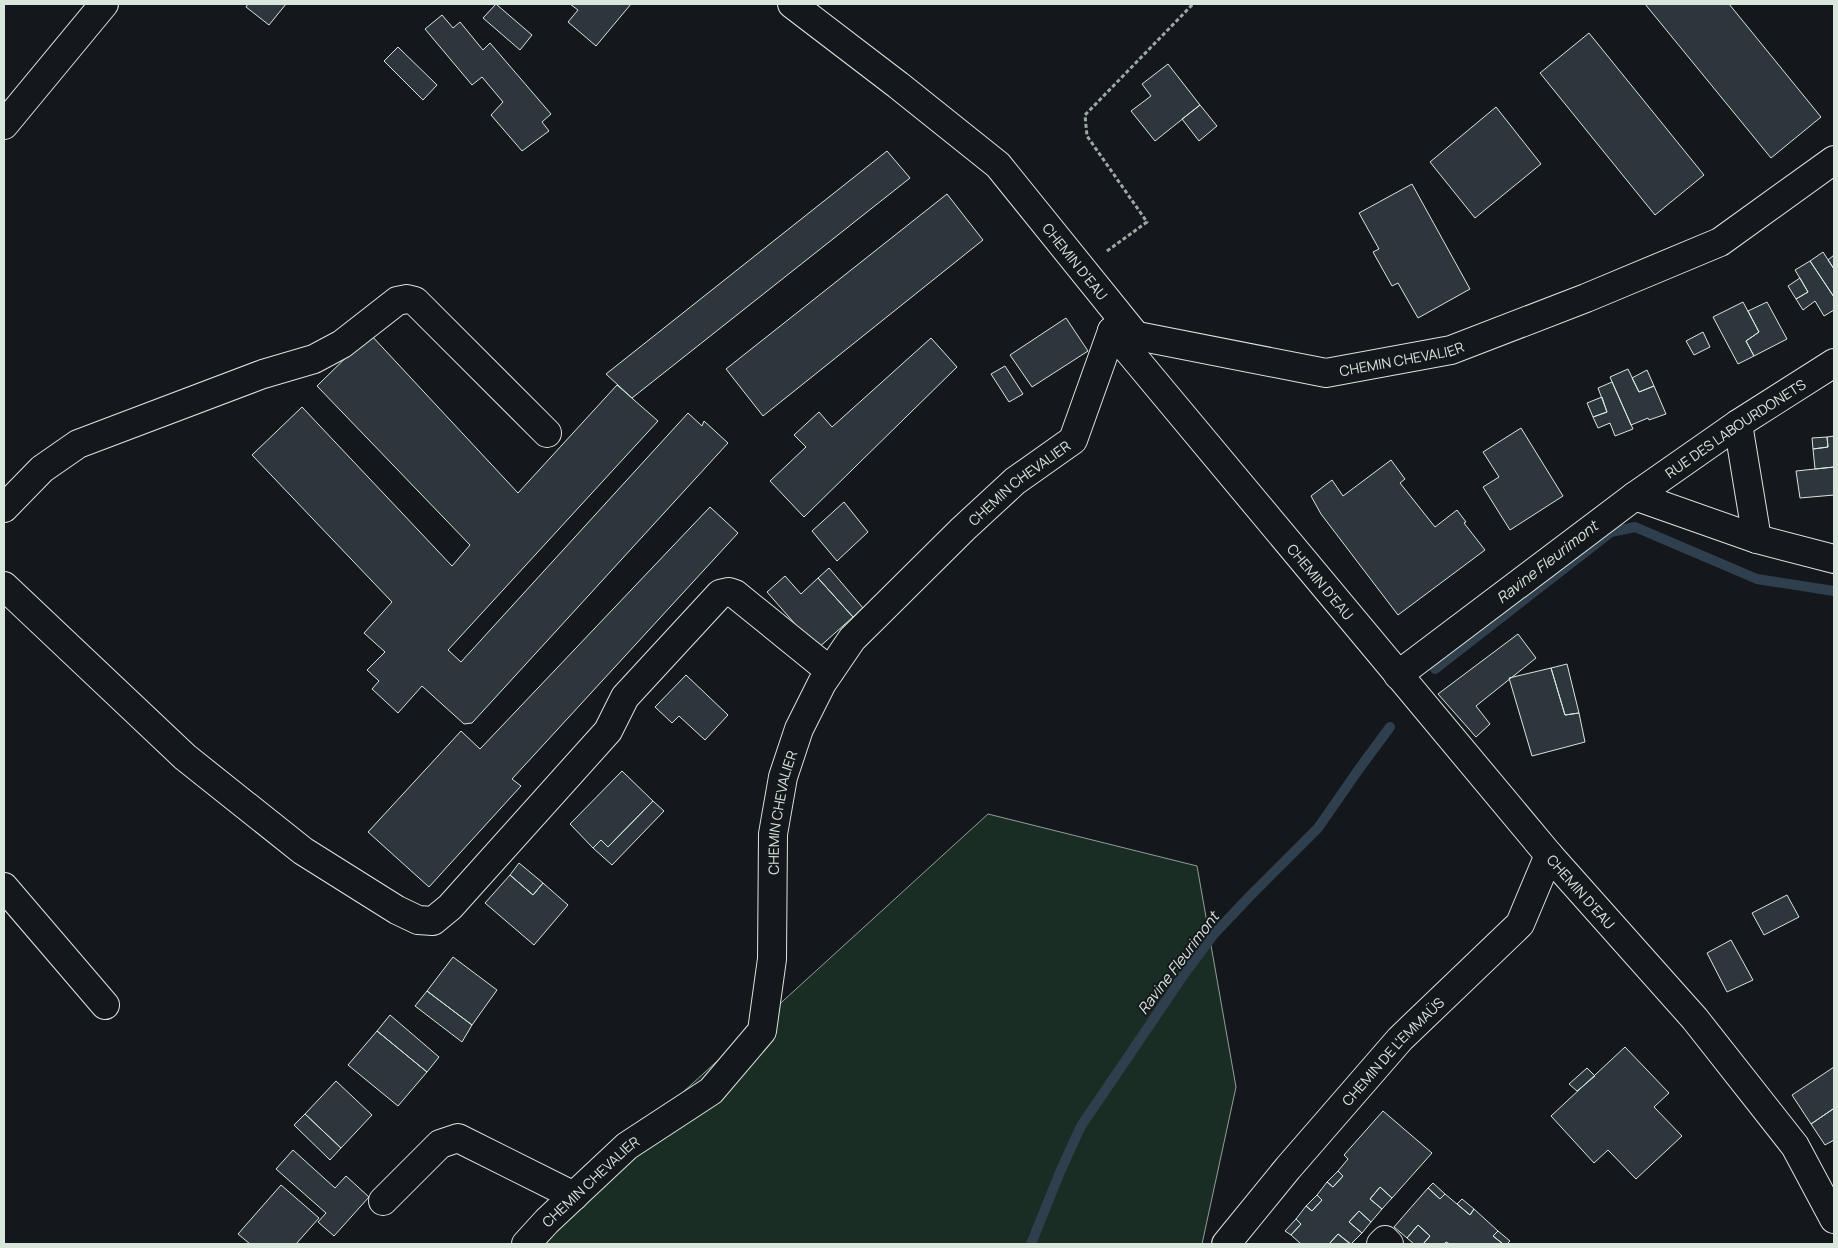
<svg xmlns="http://www.w3.org/2000/svg" width="1838" height="1248" viewBox="0 0 1838 1248" font-family="Manrope,sans-serif">
	<rect width="100%" height="100%" fill="#14181c"/>
	<path fill="#1a2d24" stroke="#939e99" d="M988,814l209,52 39,221 -34,157h-691l68,-57z"/>
	<g fill="none" stroke-linecap="round" stroke-linejoin="round">
		<path stroke="#2f3f4d" stroke-width="10" d="M1435,669l176,-137 24,-5 122,52 77,12
			M1031,1244l29,-72 21,-46 104,-153 29,-39 35,-37 69,-69 41,-59 31,-42"/>
	</g>
	<path fill="#2c363c" stroke="#d8e6dc" d="M248,4h38l-17,21 -23,-18z
		M496,4l36,31 -12,15 -37,-32z
		M570,4h61l-35,42 -28,-24 10,-12z
		M1645,4h84l92,113 -50,41z
		M442,15l11,13 7,-6 23,28 7,-7 61,71 -9,8 7,9 -27,20 -31,-36 12,-13 -21,-25 -10,8 -47,-56z
		M1589,33l115,142 -49,40 -115,-142z
		M398,47l39,38 -14,15 -39,-39z
		M1168,64l32,41 -45,36 -24,-30 20,-15 -9,-12z
		M1200,105l17,21 -18,15 -17,-22z
		M1496,107l45,57 -66,54 -45,-56z
		M887,151l23,27 -278,220 -26,-24z
		M1412,184l58,105 -52,29 -20,-35 -6,3 -19,-34 6,-3 -20,-36z
		M947,194l36,46 -220,176 -37,-47z
		M1823,252l11,17v28l-24,-36z
		M1834,255v14l-6,-9z
		M1810,261l24,36v13l-10,6 -9,-15 -12,9 -7,-11 12,-7 -13,-22z
		M1800,278l8,14 -12,7 -8,-13z
		M1743,302l16,30 -13,9 8,15 -16,8 -25,-47z
		M1767,302l20,37 -33,17 -8,-15 13,-9 -11,-21z
		M1066,318l22,33 -56,36 -22,-32z
		M1703,332l7,15 -16,8 -8,-14z
		M370,334l148,159 99,-108 41,36 -210,229 13,12 227,-249 14,13 2,-5 24,22 -256,280 -8,1 -42,-38 -24,27 -26,-24 7,-8 -12,-11 18,-18 -21,-19 28,-31 -140,-147 50,-48 150,159 18,-21 -153,-159z
		M931,338l26,29 -153,150 -34,-36 36,-34 -12,-12 25,-23 13,15z
		M1005,366l18,28 -14,8 -18,-28z
		M1628,369l11,23 15,-6 12,28 -17,6 -1,-2 -17,7 -21,-48z
		M1647,370l7,16 -15,6 -7,-14z
		M1612,382l21,47 -18,7 -5,-13 -12,5 -5,-11 14,-5 -9,-24z
		M1602,397l5,15 -14,5 -6,-14z
		M1521,428l42,68 -53,34 -27,-43 16,-10 -16,-25z
		M1834,436v31l-19,2 -2,-20 15,-2 -1,-10z
		M1827,437l1,10 -15,2 -1,-11z
		M1391,460l14,19 -5,4 35,44 22,-17 9,12 -2,1 21,27 -87,65 -77,-101 -10,-18 21,-16 11,16z
		M1834,467v28l-34,3 -4,-27z
		M844,502l24,30 -31,29 -25,-30z
		M710,507l28,26 -226,246 9,7 -92,101 -61,-55 93,-101 19,18z
		M829,568l34,40 -10,9 -35,-39z
		M785,576l16,18 17,-16 35,39 -36,32 -50,-57z
		M1518,634l18,24 -60,48 14,18 -14,13 -38,-43z
		M1567,664l12,49 -14,2 -14,-47z
		M1551,668l14,47 14,-2 6,29 -53,14 -23,-78z
		M686,675l42,40 -23,25 -26,-24 -7,7 -17,-16z
		M622,771l31,30 -45,46 -7,-7 -8,8 -23,-24z
		M653,801l11,10 -52,54 -19,-17 8,-8 7,7z
		M519,863l24,20 -10,12 -23,-20z
		M510,875l23,20 10,-12 25,22 -34,40 -49,-42z
		M1787,895l12,22 -35,18 -12,-22z
		M1731,940l22,40 -26,12 -20,-39z
		M453,957l44,33 -25,35 -45,-34z
		M427,991l45,34 -10,17 -47,-36z
		M390,1015l49,42 -12,15 -50,-41z
		M377,1031l50,41 -29,34 -50,-41z
		M1625,1047l44,46 -15,14 28,29 -46,43 -28,-29 -14,13 -43,-47z
		M1834,1067v44l-1,-2 -22,15 -19,-29z
		M1587,1068l8,8 -18,15 -8,-7z
		M336,1081l36,34 -31,33 -36,-34z
		M1833,1109l1,2v29l-9,5 -14,-21z
		M1383,1111l49,42 -40,45 -12,-11 -10,12 12,10 -11,13 -12,-11 -10,11 13,11 -11,11 -13,-10 -9,10h-28l-10,-9 10,-11 -5,-5 10,-13 6,5 10,-11 -5,-5 10,-13 6,5 10,-11 -5,-5 10,-12 -4,-4z
		M305,1114l36,34 -11,12 -36,-35z
		M293,1150l42,38 11,-12 23,21 -35,39 -16,-14 8,-9 -50,-44z
		M1338,1171l5,5 -10,11 -6,-5z
		M1433,1183l12,11 -5,5 -12,-11z
		M281,1185l38,33 -23,26h-46l-12,-10z
		M1380,1187l12,11 -10,11 -12,-10z
		M1428,1188l12,11 5,-5 25,21 4,-6 24,22 -5,5 10,8h-53l-4,-2 -2,2h-19l-1,-1 6,-7 -12,-11 -11,13 -13,-11z
		M1317,1195l5,5 -10,11 -6,-5z
		M1462,1199l12,10 -4,6 -13,-11z
		M1359,1211l12,11 -9,11 -13,-11z
		M1296,1219l5,5 -10,11 -6,-4z
		M1418,1225l12,11 -7,8h-9l-7,-6z
		M1498,1231l12,10 -3,3h-4l-10,-8z
		M1338,1234l12,10h-21z"/>
	<g fill="none" stroke-linecap="round" stroke-linejoin="round">
		<g stroke="#d8e6dc" stroke-width="30">
			<g id="minor">
				<path id="s1" d="M792,4l106,81 100,80 134,166h-13"/>
				<path d="M4,125l100,-121"/>
				<path id="s2" d="M1112,331l437,524 146,164 100,127 39,73"/>
				<path id="s3" d="M1112,331l214,42 125,-23 135,-52 134,-56 114,-82"/>
				<path d="M1738,424l19,115"/>
				<path d="M1635,496l122,43 77,20"/>
				<path d="M4,508l38,-39 36,-25 185,-70 51,-15 28,-15 55,-43 10,-2 8,2 132,132"/>
				<path d="M4,586l181,171 118,94 94,59 21,10 15,1 17,-14 158,-176 17,-34 95,-103 9,-2 6,2 95,77"/>
				<path id="s4" d="M1398,675l237,-179 103,-72 96,-61"/>
				<path d="M4,887l101,118"/>
				<path d="M383,1201l57,-57 18,-6 116,58"/>
				<path id="s5" d="M526,1244l21,-23 80,-75 84,-55 51,-60 10,-72 1,-125 10,-57 16,-48 23,-46 30,-44 111,-110 52,-48 58,-41 39,-109"/>
				<path id="s6" d="M1226,1244l62,-76 112,-129 120,-115 29,-69"/>
				<path d="M1381,1244l4,-4 4,4"/>
			</g>
		</g>
		<path stroke="#9da8a2" stroke-width="3" stroke-dasharray="4 2.5" stroke-linecap="butt" d="M1107,251l40,-29 -60,-86 -2,-21 108,-111"/>
		<use href="#minor" stroke="#14181c" stroke-width="28"/>
	</g>
	<g text-anchor="middle" dominant-baseline="central" stroke-width="4" stroke-linejoin="round" paint-order="stroke">
		<g font-size="14" fill="#d8e6dc" stroke="#14181c">
			<text stroke="none"><textPath href="#s1" startOffset="385">CHEMIN D'EAU</textPath></text>
			<text stroke="none"><textPath href="#s3" startOffset="295">CHEMIN CHEVALIER</textPath></text>
			<text stroke="none"><textPath href="#s4" startOffset="418">RUE DES LABOURDONETS</textPath></text>
			<text stroke="none"><textPath href="#s5" startOffset="960">CHEMIN CHEVALIER</textPath></text>
			<text stroke="none"><textPath href="#s2" startOffset="326">CHEMIN D'EAU</textPath></text>
			<text stroke="none"><textPath href="#s5" startOffset="540">CHEMIN CHEVALIER</textPath></text>
			<text stroke="none"><textPath href="#s2" startOffset="731">CHEMIN D'EAU</textPath></text>
			<text stroke="none"><textPath href="#s6" startOffset="255">CHEMIN DE L'EMMAÜS</textPath></text>
			<text stroke="none"><textPath href="#s5" startOffset="90">CHEMIN CHEVALIER</textPath></text>
		</g>
		<g font-size="15" font-style="italic" fill="#d8e6dc" stroke="#14181c">
			<text transform="translate(1547 562) rotate(-38)">Ravine Fleurimont</text>
			<text transform="translate(1178 963) rotate(-53)">Ravine Fleurimont</text>
		</g>
	</g>
	<rect width="1838" height="1248" fill="none" stroke="#d8e6dc" stroke-width="10"/>
</svg>
